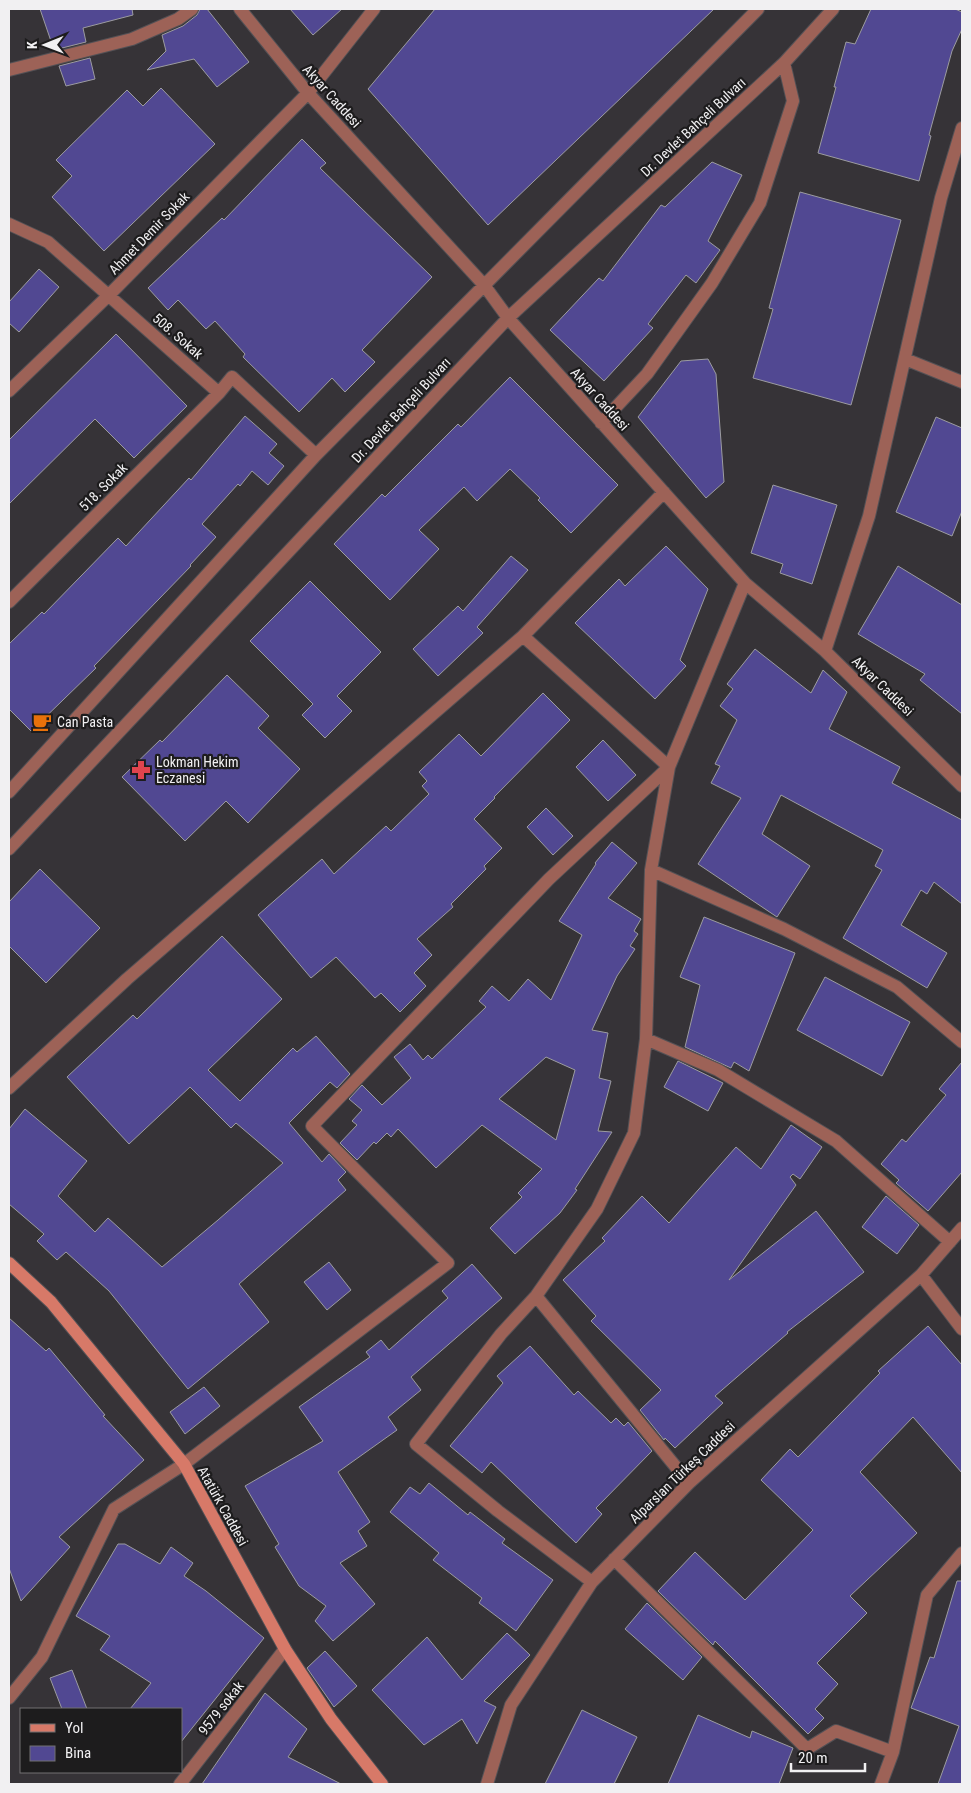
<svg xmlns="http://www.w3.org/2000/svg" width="971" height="1793" viewBox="0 0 971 1793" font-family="'Roboto Condensed',sans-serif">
	<rect width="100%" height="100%" fill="#363337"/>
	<path fill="#514892" stroke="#9c9ca0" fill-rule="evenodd" d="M40,9h92l1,6 -50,13 3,14 -32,8z
		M200,9h7l42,53 -32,25 -23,-28 -47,11 19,-19 -4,-16 21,-9 14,-11z
		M290,9h52l-29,26z
		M435,9h279l-226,216 -120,-136z
		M871,9h84l7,3v17l-10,22 -23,84 2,1 -12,45 -101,-28 18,-66h-2l12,-45 9,2z
		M90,58l5,21 -29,7 -7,-20z
		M161,88l54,56 -111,107 -52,-54 20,-21 -16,-16 71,-70 16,16z
		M302,139l24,24 -6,5 112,109 -70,73 13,12 -30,30 -13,-14 -33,34 -56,-55 2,-3 -30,-33 -9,8 -28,-29 -10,10 -20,-22 74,-70 2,2z
		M712,162l30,13 -34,66 12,9 -24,33 -10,-8 -38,49 5,4 -49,53 -54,-51 49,-52 4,3 58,-76 4,2z
		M800,192l101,28 -50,185 -98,-27 20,-69 -4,-1z
		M39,269l20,18 -40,45 -10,-9v-21z
		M116,334l71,72 -53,52 -39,-39 -86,85v-64z
		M708,359l8,15 8,108 -18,16 -68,-81 43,-56z
		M510,377l108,108 -47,48 -33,-33 2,-2 -30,-29 -33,32 -13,-14 -45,43 20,19 -49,51 -56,-56 48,-50 3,3 73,-73 3,3z
		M245,416l32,28 -8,9 15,13 -16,19 -16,-14 -12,15 -2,-2 -36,40 14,13 -26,28 1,1 -97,100 2,2 -65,63 -22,-22v-65l33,-32 2,2 74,-76 8,8 63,-68 2,2z
		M936,417l26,11v83l-10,25 -56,-24z
		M773,485l64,20 -25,79 -32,-11 3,-9 -32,-11z
		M666,546l42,43 -28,71 6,6 -31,33 -80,-76 44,-44 6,7z
		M511,556l17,14 -51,57 6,6 -45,43 -25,-27 45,-43 5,5z
		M898,566l64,39v109l-42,-34 5,-6 -67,-40z
		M310,581l71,71 -44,44 15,15 -27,27 -23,-23 11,-11 -63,-63z
		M755,649l56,44 12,-23 24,22 -18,37 71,38 -8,16 70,37v84l-28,-22 -7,12 -6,-4 -20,35 46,28 -20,35 -84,-50 39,-68 -7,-4 8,-16 -102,-55 -19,39 48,32 -33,51 -79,-53 43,-66 -30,-15 9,-17 -5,-2 22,-44 -17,-14 13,-17 -6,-5z
		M227,675l42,41 -11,12 42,41 -52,54 -22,-22 -41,40 -63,-64 38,-37 2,2z
		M543,693l27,27 -76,77 1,1 -21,21 28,29 -18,18 2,3 -35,35 2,3 -36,32 15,16 -18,18 12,13 -26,26 -19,-19 -6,5 -39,-41 -25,21 -53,-63 64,-56 12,15 52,-48 5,5 38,-37 -7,-8 5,-5 -8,-9 40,-38 22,22z
		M603,740l33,35 -28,26 -32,-34z
		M546,808l27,28 -20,19 -26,-28z
		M612,842l25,21 -29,35 33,21 -7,12 4,3 -8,12 5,3 -18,27 -25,54 16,3 -9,45 12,3 -13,50 14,1 -37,57 2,1 -17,23 -45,41 -25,-26 32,-31 -4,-4 24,-24 -60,-44 -46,43 -38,-39 -7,8 -4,-4 -11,11 -2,-2 -17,18 -17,-17 17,-18 -5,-4 10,-11 -13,-11 13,-14 20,20 29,-27 -17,-21 16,-13 13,16 5,-5 4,4 54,-52 -7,-6 13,-15 17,15 19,-22 23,21 31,-65 -23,-14 37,-57 -1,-1zM546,1057l29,13 -19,70 -57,-41z
		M40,869l60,59 -54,55 -37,-37v-44z
		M704,917l91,36 -46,118 -15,-9 -3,6 -46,-21 15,-62 -20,-8z
		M222,936l60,63 -74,71 32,31 53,-53 4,4 19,-16 34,38 -13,14 -7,-6 -41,41 33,39 7,-8 17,18 -8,8 8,10 -107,94 30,38 -81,67 -79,-98 -43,-39 -9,8 -20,-19 7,-7 -35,-30v-75l16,-20 62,52 -29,35 37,36 13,-14 54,49 56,-47 65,-57 -47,-40 -5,5 -41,-41 -61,57 -62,-67 66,-62 4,4z
		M825,977l85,45 -28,54 -85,-46z
		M678,1061l45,22 -15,28 -44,-24z
		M962,1062v110l-34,39 -32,-28 3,-3 -18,-16 21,-25 4,3 40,-47 -7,-6z
		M791,1125l31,22 -22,32 -7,-5 -3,3 6,8 -67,95 87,-69 48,61 -77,60 1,1 -73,63 8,7 -48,45 -10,-10 -1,2 -24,-30 21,-20 -70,-69 5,-5 -33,-36 42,-39 -3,-3 40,-42 27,27 67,-76 25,22z
		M886,1196l33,29 -22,29 -35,-27z
		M329,1262l22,28 -24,20 -23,-28z
		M472,1264l30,34 -91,79 10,13 -33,27 9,13 -59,42 32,50 -12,9 9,15 -27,17 35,41 -42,37 -18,-20 11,-15 -27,-20 -24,-39 4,-3 -34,-58 78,-45 -24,-34 71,-50 -4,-5 15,-12 8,10 59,-52 -6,-7z
		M9,1318l37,33 3,-3 56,67 -2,1 41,44 -85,77 11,10 -49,54 -12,-33z
		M928,1326l34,39v108l-49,-56 -53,55 57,61 -67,63 17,17 -50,50 21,21 -23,25 9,9 -16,16 -93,-93 -2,4 -55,-54 37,-39 50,48 68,-70 -52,-50 29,-31 8,8 82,-84 -2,-2z
		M530,1346l44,49 4,-4 33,32 5,-5 8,8 4,-4 24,29 -56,57 6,6 -26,29 -85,-81 -9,11 -32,-27 53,-63 -6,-7z
		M204,1387l16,19 -35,28 -15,-22z
		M429,1483l39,32 2,-3 35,27 -3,4 51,37 -37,51 -37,-28 3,-5 -49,-38 6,-7 -49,-41 20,-25 10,7z
		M118,1544h7l35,20 11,-17 22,16 -9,13 22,15 58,47 -83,104v-33h-51l21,-26 -51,-33 10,-14 -34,-20z
		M957,1581h5v203h-24l21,-58 -48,-18 19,-51 4,1z
		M647,1603l55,54 -19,23 -58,-51z
		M507,1633l23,22 -46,46 12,6 -19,37 -15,-25 -38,26 -52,-55 55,-53 35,43z
		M325,1651l32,35 -23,21 -27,-39z
		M72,1670l15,39h-25l-12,-31z
		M265,1693l42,36 -19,28 53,27h-139z
		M582,1710l55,27 -23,47h-69z
		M698,1715l52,23 2,-7 41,17 -14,36h-111z"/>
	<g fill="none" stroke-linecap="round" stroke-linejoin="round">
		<g stroke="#545155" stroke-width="14">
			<path id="street" d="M240,9l68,84 176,192 24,33 237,265 80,68 137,135
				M9,70l123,-31 46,-20 14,-10
				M9,224l39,18 171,151 13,-16 84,78
				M905,359l57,23
				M9,391l99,-95 200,-203 66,-84
				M601,423l46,-49 65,-91 48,-80 33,-102 -9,-38
				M9,602l210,-209
				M825,651l44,-135 72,-318 21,-70
				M9,792l307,-337 442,-446
				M9,849l499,-531 276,-255 49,-54
				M651,870l133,59 113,58 65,55
				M646,1039l72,31 118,71 114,101
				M9,1088l118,-109 396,-343 141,-144
				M921,1275l41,54
				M536,1296l153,187
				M614,1559l193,190 29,-18 57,21
				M592,1582l-94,-71 -82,-67 85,-110 35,-38 61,-87 37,-76 12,-94 5,-169 18,-103 76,-184
				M9,1698l33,-41 72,-148 70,-45 264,-201 -136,-137 237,-247 120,-112 -146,-131
				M180,1784l105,-135
				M487,1784l24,-79 81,-123 97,-99 232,-208 41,-47
				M881,1784l12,-32 34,-157 35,-42"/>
		</g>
		<g stroke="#545155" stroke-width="14">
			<path id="secondary" d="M9,1263l42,39 133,162 101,185 46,70 51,65"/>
		</g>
		<use href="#street" stroke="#9d6257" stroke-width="12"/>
		<use href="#secondary" stroke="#d77968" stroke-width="12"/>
	</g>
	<defs>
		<g id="cafe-bare" transform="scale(1.5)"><path d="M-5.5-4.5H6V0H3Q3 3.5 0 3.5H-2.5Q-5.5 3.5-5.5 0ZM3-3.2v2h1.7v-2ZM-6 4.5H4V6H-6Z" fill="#e8710a" stroke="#1d1c1d" stroke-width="2.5" paint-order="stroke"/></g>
		<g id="pharmacy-bare" transform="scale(1.5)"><path d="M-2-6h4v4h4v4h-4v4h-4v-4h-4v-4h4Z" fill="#e0444e" stroke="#1d1c1d" stroke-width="2.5" paint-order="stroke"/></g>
	</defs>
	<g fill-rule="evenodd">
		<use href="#cafe-bare" x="42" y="722"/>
		<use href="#pharmacy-bare" x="141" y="770"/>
	</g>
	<g text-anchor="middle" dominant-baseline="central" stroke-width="4.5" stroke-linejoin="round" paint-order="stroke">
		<g font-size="14" fill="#f1f0f2" stroke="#1d1c1d">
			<text transform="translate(332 96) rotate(48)">Akyar Caddesi</text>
			<text transform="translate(693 127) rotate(-43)">Dr. Devlet Bahçeli Bulvarı</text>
			<text transform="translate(149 233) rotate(-46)">Ahmet Demir Sokak</text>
			<text transform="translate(178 336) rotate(41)">508. Sokak</text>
			<text transform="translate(600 399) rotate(48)">Akyar Caddesi</text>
			<text transform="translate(401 410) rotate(-47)">Dr. Devlet Bahçeli Bulvarı</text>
			<text transform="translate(103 487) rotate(-45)">518. Sokak</text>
			<text transform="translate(883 686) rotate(44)">Akyar Caddesi</text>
			<text transform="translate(682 1472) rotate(-44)">Alparslan Türkeş Caddesi</text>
			<text transform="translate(223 1506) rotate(61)">Atatürk Caddesi</text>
			<text transform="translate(221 1708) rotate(-52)">9579 sokak</text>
		</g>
		<g font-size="14" fill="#f1f0f2" stroke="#1d1c1d" text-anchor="start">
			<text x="57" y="722">Can Pasta</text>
			<text x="156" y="762">Lokman Hekim<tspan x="156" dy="16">Eczanesi</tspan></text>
		</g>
	</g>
	<rect width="971" height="1793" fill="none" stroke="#f1f0f2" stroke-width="20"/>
	<rect x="20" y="1708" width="162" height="65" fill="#1d1c1d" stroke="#727172"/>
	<rect x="30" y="1724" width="25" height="8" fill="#d77968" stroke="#727172"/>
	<text x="65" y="1733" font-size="15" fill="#f1f0f2">Yol</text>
	<rect x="30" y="1746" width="25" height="15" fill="#514892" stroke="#727172"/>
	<text x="65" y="1758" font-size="15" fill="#f1f0f2">Bina</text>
	<g transform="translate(45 45) rotate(269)" stroke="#1d1c1d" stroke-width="4" paint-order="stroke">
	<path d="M0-4L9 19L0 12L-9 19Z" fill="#f1f0f2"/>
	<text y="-8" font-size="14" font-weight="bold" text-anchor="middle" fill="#f1f0f2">K</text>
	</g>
	<path d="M791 1763v8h74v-8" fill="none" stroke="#f1f0f2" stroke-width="2.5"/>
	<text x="798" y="1763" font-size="15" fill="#f1f0f2" stroke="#1d1c1d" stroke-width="4" paint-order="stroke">20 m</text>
</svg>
